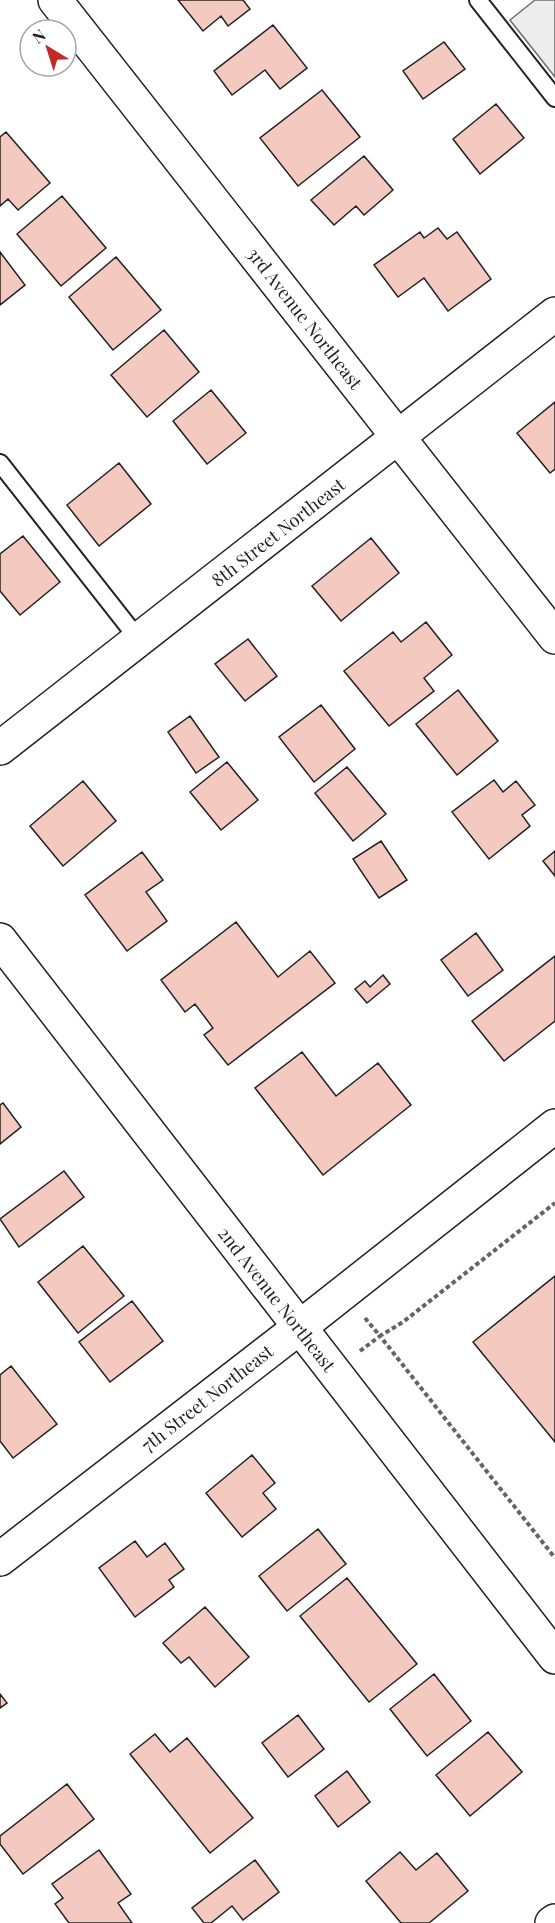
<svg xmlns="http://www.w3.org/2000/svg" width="555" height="1923" viewBox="0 0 555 1923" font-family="'Playfair Display',serif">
	<rect width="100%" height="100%" fill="#fff"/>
	<path fill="#ededed" stroke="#6f6f6f" stroke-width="1.5" d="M535,0h20v77l-45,-57z"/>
	<path fill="#f3c9c0" stroke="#222" stroke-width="1.5" d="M178,0h65l7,9 -22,17 -7,-10 -18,15z
		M273,25l34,43 -27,21 -15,-19 -33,25 -18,-24z
		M444,42l21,27 -42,30 -20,-28z
		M322,90l38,47 -62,49 -38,-48z
		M496,104l28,34 -44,36 -27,-35z
		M6,132l44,51 -32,27 -10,-11 -8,7v-69z
		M364,156l29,34 -29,25 -8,-9 -22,19 -23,-25z
		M62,196l44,52 -45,38 -44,-52z
		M438,228l9,11 10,-7 34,47 -43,32 -24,-33 -26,19 -24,-32 46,-33 4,6z
		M0,252l25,33 -25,20z
		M116,257l45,53 -48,40 -44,-53z
		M164,330l35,42 -52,45 -36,-42z
		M211,390l35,43 -39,31 -34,-43z
		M555,402v67l-5,4 -33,-40z
		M119,463l32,41 -52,42 -32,-41z
		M23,536l37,46 -40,33 -20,-24v-37z
		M371,538l28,35 -58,48 -29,-35z
		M426,622l26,33 -28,23 10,13 -45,35 -45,-55 49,-39 8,10z
		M248,639l29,37 -32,25 -30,-37z
		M458,690l40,51 -41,34 -41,-51z
		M321,705l34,44 -41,33 -35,-45z
		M190,716l29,41 -23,16 -28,-41z
		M227,762l31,38 -37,30 -31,-38z
		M347,767l39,47 -33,27 -38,-48z
		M494,780l9,12 13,-11 19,24 -13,10 8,11 -41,33 -37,-47z
		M83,781l33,40 -53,45 -33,-40z
		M381,841l26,39 -28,18 -26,-39z
		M555,851v25l-12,-15z
		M142,852l21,28 -17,12 21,29 -40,30 -42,-56z
		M236,922l42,55 32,-26 25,32 -107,82 -24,-30 9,-7 -18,-24 -10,8 -24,-32z
		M476,933l27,37 -35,26 -27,-36z
		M555,956v65l-51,40 -32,-40z
		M383,975l7,9 -23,19 -12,-14 10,-8 5,6z
		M302,1052l34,44 42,-33 33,42 -88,70 -68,-87z
		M3,1103l18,24 -21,17v-39z
		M64,1171l20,26 -65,50 -19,-28z
		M83,1246l41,50 -46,37 -40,-51z
		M555,1276v166l-82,-100z
		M132,1301l31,40 -53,41 -31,-40z
		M11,1366l46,58 -44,34 -13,-17v-66z
		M252,1455l23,28 -12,10 13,16 -34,28 -36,-44z
		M318,1529l28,35 -59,47 -28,-35z
		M135,1541l12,16 18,-14 19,26 -15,11 5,7 -39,30 -36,-49z
		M347,1578l70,86 -48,38 -69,-86z
		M205,1607l44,50 -34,30 -26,-30 -8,6 -18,-20z
		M434,1674l37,47 -44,35 -37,-47z
		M0,1694l7,9 -7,5z
		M298,1715l26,34 -36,28 -26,-34z
		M488,1732l34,40 -52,44 -34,-41z
		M155,1734l15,18 17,-14 66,80 -43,35 -80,-99z
		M347,1771l23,31 -32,25 -23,-31z
		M67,1784l27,35 -71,55 -23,-30v-8z
		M99,1850l32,44 -13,9 14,20h-63l-14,-19 8,-6 -11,-14z
		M400,1852l16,18 21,-17 31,38 -39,32h-28l-35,-42z
		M255,1860l24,32 -36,28 -11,-14 -21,17h-7l-12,-15z"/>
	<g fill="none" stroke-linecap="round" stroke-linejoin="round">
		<g stroke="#222" stroke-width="20">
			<path id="lane" d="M478,0l77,98
				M0,463l139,177"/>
		</g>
		<g stroke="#222" stroke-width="36">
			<path id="street" d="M55,0l500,637
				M0,748l555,-434
				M0,1559l300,-232 255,-201
				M552,1923l3,-2"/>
		</g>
		<g stroke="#222" stroke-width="36">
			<path id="secondary" d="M0,940l555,717"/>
		</g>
		<path stroke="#646464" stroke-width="4" stroke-dasharray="4.5 3" stroke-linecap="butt" d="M365,1318l15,18 23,-14 152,-119
			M360,1351l20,-15 175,222"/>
		<use href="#lane" stroke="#fff" stroke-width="16"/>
		<use href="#street" stroke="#fff" stroke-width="33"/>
		<use href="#secondary" stroke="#fff" stroke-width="33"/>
	</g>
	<g text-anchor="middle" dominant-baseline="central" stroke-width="4.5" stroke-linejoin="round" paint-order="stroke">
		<g font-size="18" fill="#222" stroke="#fff">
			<text transform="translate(305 318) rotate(52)">3rd Avenue Northeast</text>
			<text transform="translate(278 532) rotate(-38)">8th Street Northeast</text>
			<text transform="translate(277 1299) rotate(52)">2nd Avenue Northeast</text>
			<text transform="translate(207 1398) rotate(-38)">7th Street Northeast</text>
		</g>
	</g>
	<g transform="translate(48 48) rotate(322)"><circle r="28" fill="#ffffff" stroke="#a7a7a7" stroke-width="1.5"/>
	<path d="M0-4.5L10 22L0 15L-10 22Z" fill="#c62828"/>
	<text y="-9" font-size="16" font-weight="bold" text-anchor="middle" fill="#222222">N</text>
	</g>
</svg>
